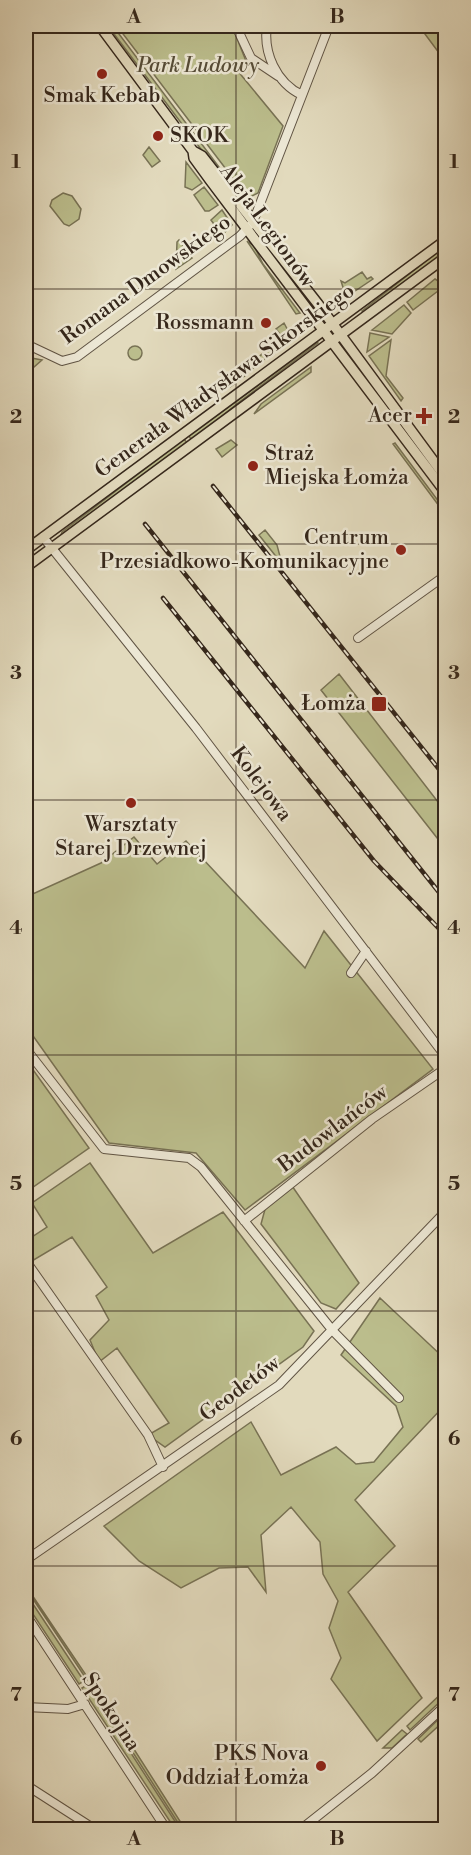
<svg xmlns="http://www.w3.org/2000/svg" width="471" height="1855" viewBox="0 0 471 1855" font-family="'Libre Bodoni',serif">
	<rect width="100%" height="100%" fill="#e2dabd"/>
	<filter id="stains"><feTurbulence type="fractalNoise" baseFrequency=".00333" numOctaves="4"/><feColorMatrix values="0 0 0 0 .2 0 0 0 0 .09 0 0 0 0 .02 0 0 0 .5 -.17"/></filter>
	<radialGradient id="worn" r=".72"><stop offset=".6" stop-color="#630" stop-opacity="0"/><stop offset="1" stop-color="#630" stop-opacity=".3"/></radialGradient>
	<path fill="#bbbd8c" stroke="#787254" stroke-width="1.5" d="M108,26h5l118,157 -3,2z
		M117,26h115l14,35 -9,9 46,56 -25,67 -10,5z
		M419,26h26v35z
		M149,147l11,14 -8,6 -9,-12z
		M186,162l16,21 -10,7 -7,-3z
		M204,187l14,18 -9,6h-4l-11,-16z
		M63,193l9,3 9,13 -2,10 -10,7 -5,-2 -14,-18 2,-6z
		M222,210l10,15 -10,10 -11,-15z
		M179,240l13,18 -16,11 1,-27z
		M247,241l7,5 9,18 37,49 -4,1z
		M445,246v7l-81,61 -2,-3z
		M362,272l5,7 4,-2 2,2 -27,18 -5,-16 4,2z
		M435,279l8,5v9l-5,-2 -25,19 -6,-8z
		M404,305l7,8 -19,21 -20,-4z
		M284,323l8,15 -44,34 -4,-4 39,-30 -7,-9z
		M370,333l19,4 -22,15z
		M391,340l-5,36 17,22 -2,3 -32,-45z
		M317,342l1,1 -80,60 -46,38 -3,-5z
		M128 353a7 7 0 1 1 14 0a7 7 0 1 1-14 0Z
		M26,357l16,3 -16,14z
		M311,367v5l-57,42 7,-10z
		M244,370l2,5 -16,12 -5,-6 7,-8 3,4z
		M184,439l4,5 -127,91 1,-3z
		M231,440l6,5 -15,12 -6,-8z
		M395,443l50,67v4l-52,-70z
		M265,530l12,15 5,19 -23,-29z
		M339,674l106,137v37l-124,-158z
		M134,837l23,27 29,-23 119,127 19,-37 109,138 -188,141 -49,-57 -87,-10 -83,-117v-129l75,-34z
		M26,1060l63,88 -63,44z
		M90,1163l63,90 70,-41 91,119 -11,16 -138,100 -17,-12 21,-12 -52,-75 -18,14 -9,-22 19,-20 -13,-24 11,-9 -35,-50 -40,24 -6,-10v-10l21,-14 -15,-24z
		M290,1183l69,100 -23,26 -15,-6 -60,-79 6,-22z
		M380,1298l65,61v46l-90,95 40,46 -47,46 74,106 -45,43 -46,-62 10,-21 -12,-30 9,-27 -15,-27 -3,-32 -29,-35 -30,28 5,57 -18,-25 -29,1 -38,20 -42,-27 -35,-35 147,-104 30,53 55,-28 20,17 18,-2 29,-35 -7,-21 -55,-51z
		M32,1595l56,83 -1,2 -56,-84z
		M29,1598l55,83 -5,3 -52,-79z
		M91,1682l94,147h-3l-93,-145z
		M87,1685l93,144h-5l-93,-141z
		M445,1690v7l-35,33 -3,-4z
		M445,1713v7l-24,22 -3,-3z
		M402,1730l5,4 -15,14h-9z"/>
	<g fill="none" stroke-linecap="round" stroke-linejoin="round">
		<g stroke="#605444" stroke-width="10">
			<path id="minor" d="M236,26l15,32 27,18
				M267,26c-4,26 9,57 35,69
				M26,344l36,17 15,-4 163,-121 13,-14 76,-196
				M43,537l153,191 250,329
				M358,638l88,-63
				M351,973l15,-22
				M26,1049l78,100 85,9 12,9 132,164 66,67
				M244,1221l128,-102 74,-51
				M26,1261l122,174 15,32
				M26,1560l253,-175 167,-174
				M26,1615l141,215
				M26,1707l42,2 17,-5
				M26,1785l70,45
				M300,1830l72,-57 74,-68"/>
		</g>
		<g stroke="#35271b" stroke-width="12">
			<path id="major" d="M100,26l93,125 9,5 116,148 128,174
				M193,151l1,7 16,22 236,313
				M26,550l420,-310
				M26,567l420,-310"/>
		</g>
		<use href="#minor" stroke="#ece7d4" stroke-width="8"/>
		<use href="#major" stroke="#e2dabd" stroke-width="9"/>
		<g stroke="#35271b" stroke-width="4.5">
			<path id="rail" d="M213,486l233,292
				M145,524l301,377
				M163,598l211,263 72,75"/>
		</g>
		<use href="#rail" stroke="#ece7d4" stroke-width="2" stroke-dasharray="7" stroke-linecap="butt"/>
	</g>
	<path fill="none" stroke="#35271b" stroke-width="1.5" stroke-opacity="0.55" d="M236,26v1804M26,289h420M26,544h420M26,800h420M26,1055h420M26,1311h420M26,1566h420"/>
	<g fill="#8f2418" stroke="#ece7d4" stroke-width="2">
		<circle cx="102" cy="74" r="6"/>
		<circle cx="158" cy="136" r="6"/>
		<circle cx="266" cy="323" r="6"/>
		<path d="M421 407h6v6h6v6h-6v6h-6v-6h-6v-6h6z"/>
		<circle cx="253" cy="466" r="6"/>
		<circle cx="401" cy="550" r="6"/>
		<rect x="371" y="696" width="16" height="16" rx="3"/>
		<circle cx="131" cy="803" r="6"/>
		<circle cx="321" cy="1766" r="6"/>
	</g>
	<g text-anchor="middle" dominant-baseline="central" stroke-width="5" stroke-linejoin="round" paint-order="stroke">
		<g font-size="21" font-style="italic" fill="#564c37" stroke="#ece7d4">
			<text x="198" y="66">Park Ludowy</text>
		</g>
		<g font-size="21" fill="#35271b" stroke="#ece7d4" text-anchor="end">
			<text x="102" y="96" text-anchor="middle">Smak Kebab</text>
			<text x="170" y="136" text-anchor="start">SKOK</text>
			<text x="254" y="323">Rossmann</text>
			<text x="412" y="416">Acer</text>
			<text x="265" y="454" text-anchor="start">Straż<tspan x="265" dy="24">Miejska Łomża</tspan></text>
			<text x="389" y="538">Centrum<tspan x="389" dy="24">Przesiadkowo-Komunikacyjne</tspan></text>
			<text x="366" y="704">Łomża</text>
			<text x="131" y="825" text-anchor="middle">Warsztaty<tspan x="131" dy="24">Starej Drzewnej</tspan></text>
			<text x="309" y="1754">PKS Nova<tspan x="309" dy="24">Oddział Łomża</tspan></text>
		</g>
		<g font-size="21" fill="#35271b" stroke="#ece7d4">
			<text transform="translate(267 226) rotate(54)">Aleja Legionów</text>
			<text transform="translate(146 280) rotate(-36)">Romana Dmowskiego</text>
			<text transform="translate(225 381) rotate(-36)">Generała Władysława Sikorskiego</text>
			<text transform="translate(261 784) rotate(53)">Kolejowa</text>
			<text transform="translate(333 1129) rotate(-37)">Budowlańców</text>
			<text transform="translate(240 1389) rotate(-37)">Geodetów</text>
			<text transform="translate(111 1712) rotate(57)">Spokojna</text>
		</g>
	</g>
	<rect width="471" height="1855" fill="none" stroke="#e2dabd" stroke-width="66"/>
	<rect x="33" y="33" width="405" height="1789" fill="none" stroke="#35271b" stroke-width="2"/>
	<g font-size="20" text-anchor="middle" font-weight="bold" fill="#35271b">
		<text x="134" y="23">A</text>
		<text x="337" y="23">B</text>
		<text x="16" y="168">1</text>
		<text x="454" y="168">1</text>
		<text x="16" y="423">2</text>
		<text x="454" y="423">2</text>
		<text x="16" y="679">3</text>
		<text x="454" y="679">3</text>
		<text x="16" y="934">4</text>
		<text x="454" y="934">4</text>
		<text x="16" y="1190">5</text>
		<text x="454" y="1190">5</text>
		<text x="16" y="1445">6</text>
		<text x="454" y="1445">6</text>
		<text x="16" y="1701">7</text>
		<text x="454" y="1701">7</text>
		<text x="134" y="1845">A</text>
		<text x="337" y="1845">B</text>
	</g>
	<rect width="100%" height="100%" filter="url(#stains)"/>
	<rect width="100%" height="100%" fill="url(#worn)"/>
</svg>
